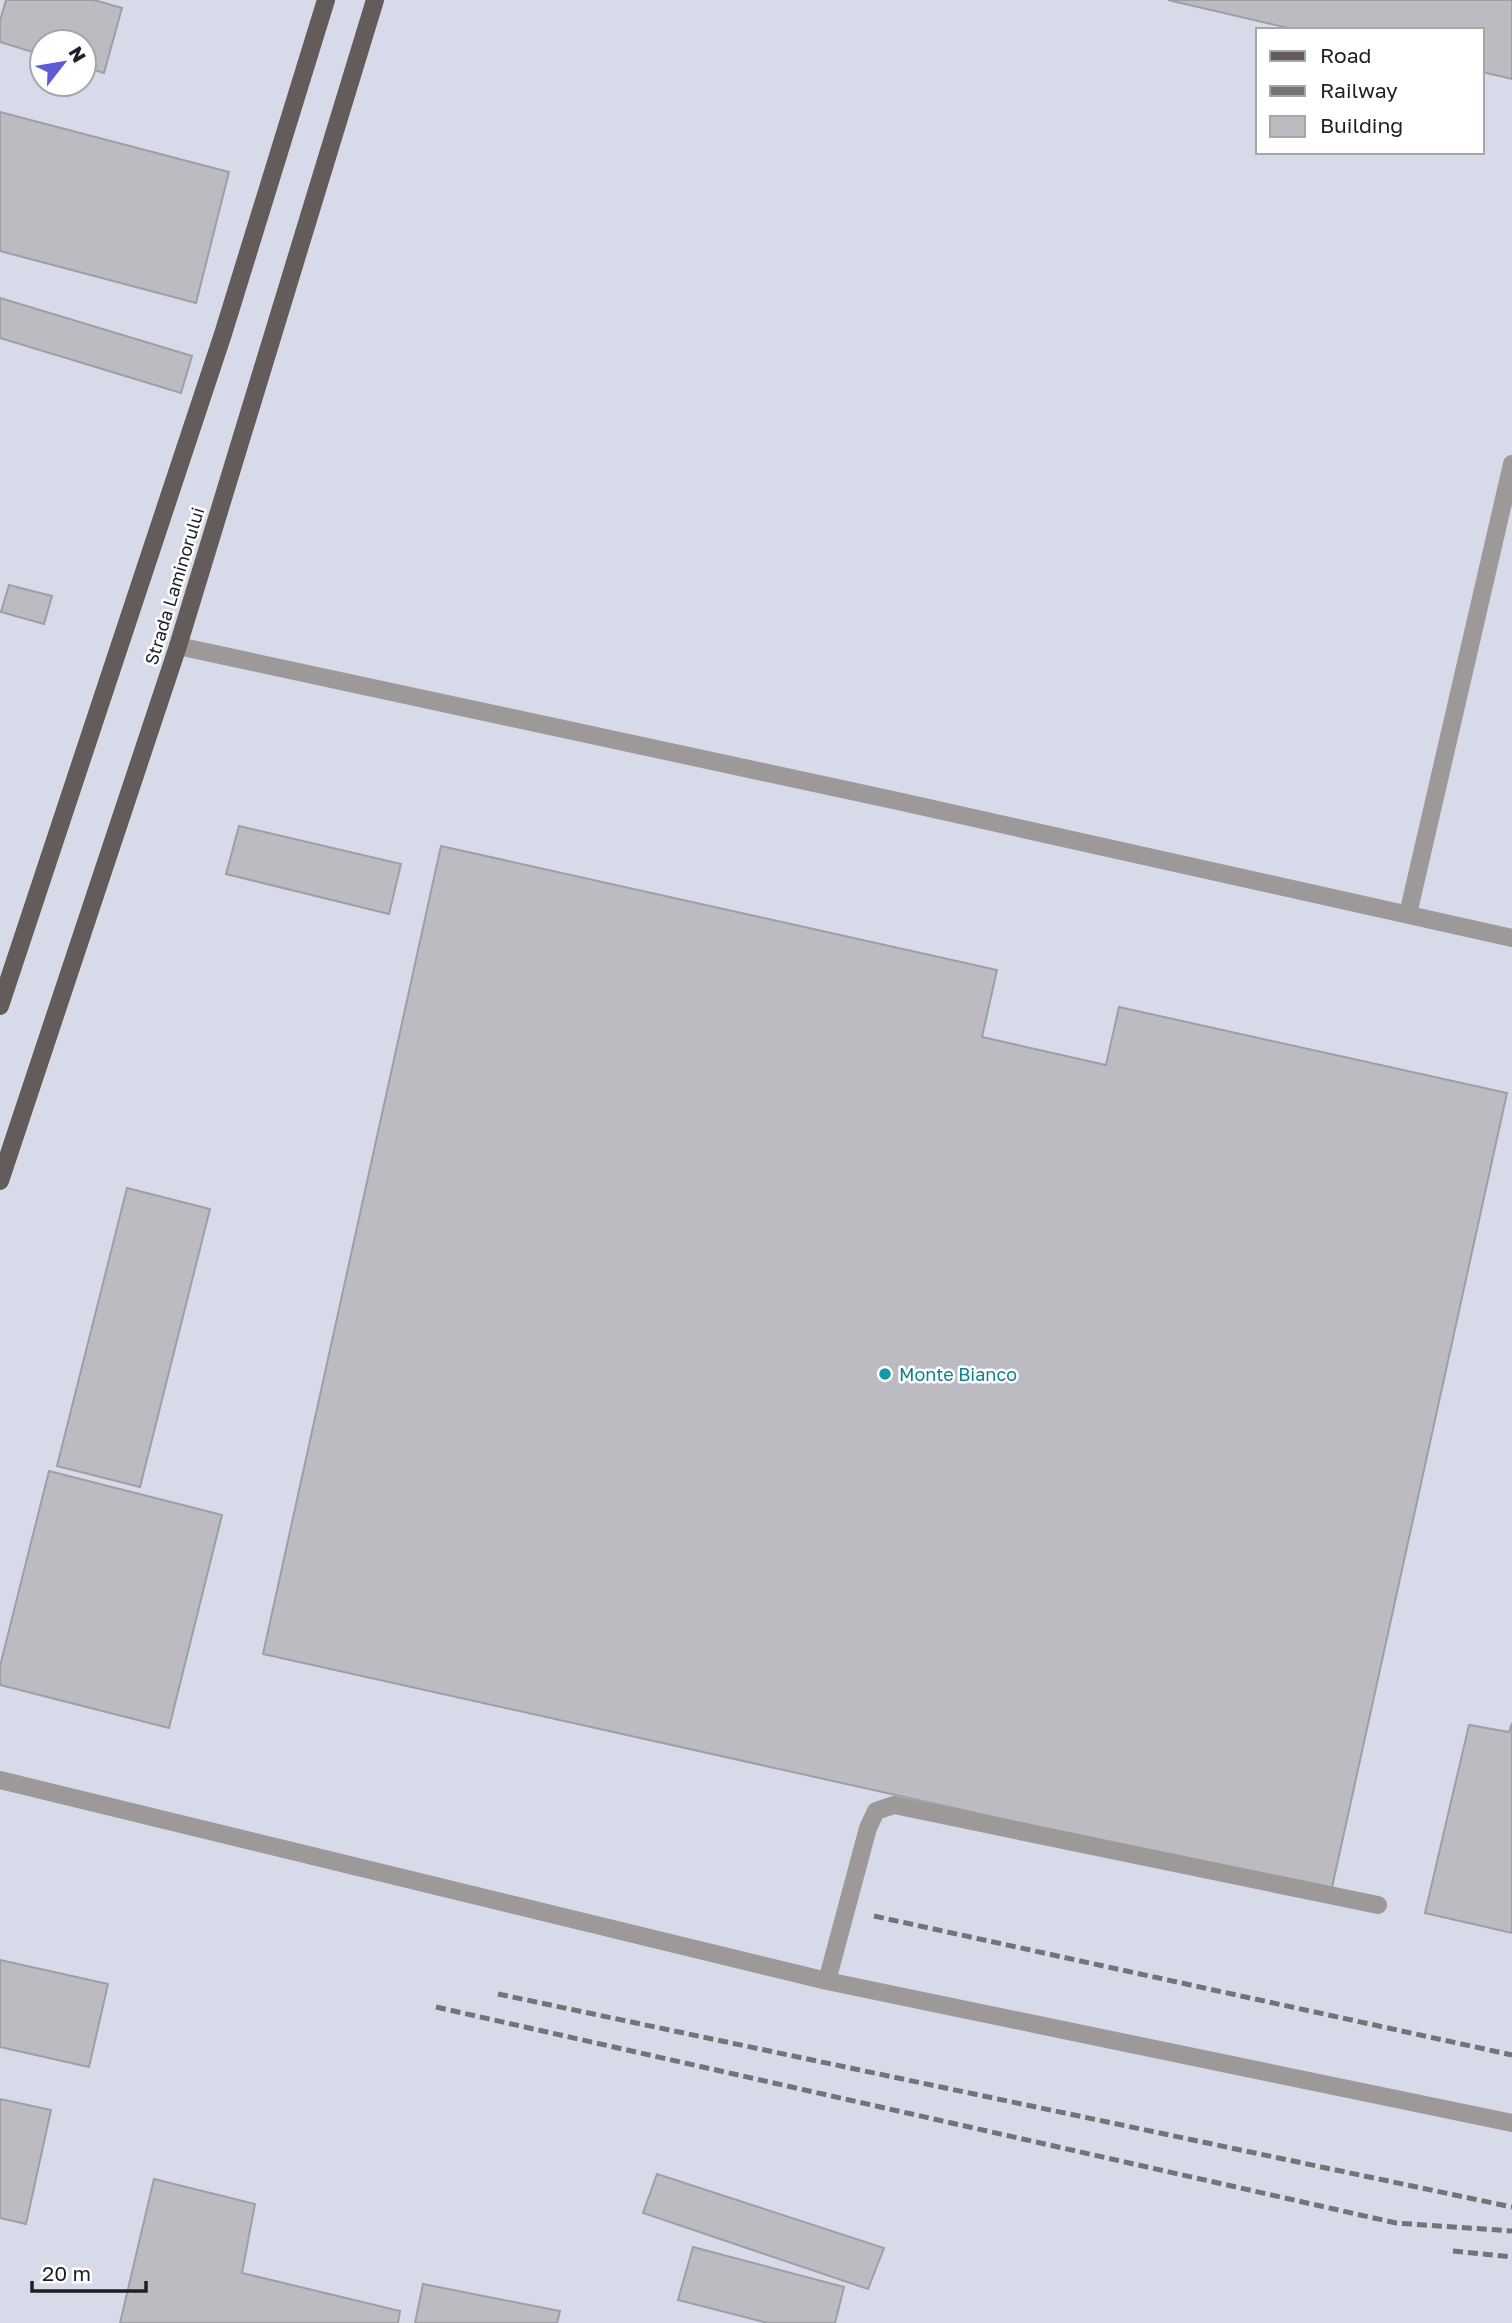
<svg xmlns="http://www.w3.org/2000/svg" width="1512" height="2323" viewBox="0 0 1512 2323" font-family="'Golos Text',sans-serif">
	<rect width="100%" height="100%" fill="#e3e5ec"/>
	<path fill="#d7dae9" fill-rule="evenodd" d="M0,0h1512v2323h-1512zM1258,30h224v122h-224zM42,42h42v42h-42z"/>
	<path fill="#bdbbc2" stroke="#a09ea5" stroke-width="2" d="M6,0h88l28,8 -18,65 -20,-6v-25h-42v13l-42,-13v-21z
		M1168,0h344v79l-30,-7v-42h-185z
		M0,112l229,60 -33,131 -196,-52z
		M0,298l192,58 -11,37 -181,-55z
		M9,585l43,11 -8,28 -43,-12z
		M239,826l162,38 -12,50 -163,-40z
		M441,846l556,124 -15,67 124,28 13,-58 388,86 -176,799 -1068,-238z
		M127,1188l83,21 -70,278 -83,-21z
		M49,1471l173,44 -53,213 -169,-43v-19z
		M1512,1723v210l-87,-20 44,-188 40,7z
		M0,1960l108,24 -19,83 -89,-20z
		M0,2099l51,11 -25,114 -26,-6z
		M657,2174l227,74 -16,41 -225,-76z
		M154,2179l101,25 -13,69 158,38 -2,12h-278z
		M693,2247l151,40 -9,36h-67l-90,-23z
		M423,2284l137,27 -3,12h-142z"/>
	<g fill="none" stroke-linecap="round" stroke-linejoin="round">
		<path stroke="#9e9999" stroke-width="18" d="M178,646l715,154 619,138
			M1408,914l104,-450
			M0,1780l827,201 685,142
			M827,1981l41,-153 8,-17 18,-6 484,100"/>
		<path stroke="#635c5b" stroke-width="18" d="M0,1006l223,-672 103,-334
			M0,1181l178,-535 197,-646"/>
		<path stroke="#727478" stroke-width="5" stroke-dasharray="10 5" stroke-linecap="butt" d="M874,1916l638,139
			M498,1994l1014,213
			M436,2007l960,216 116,8
			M1453,2251l59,6"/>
	</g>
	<circle fill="#0f9aa8" stroke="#fff" stroke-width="2.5" cx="885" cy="1374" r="7"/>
	<g text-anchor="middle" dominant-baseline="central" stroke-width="5" stroke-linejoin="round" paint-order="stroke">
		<g font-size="18" fill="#1f2023" stroke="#fff">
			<text transform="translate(174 586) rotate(-73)">Strada Laminorului</text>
		</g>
		<g font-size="18" fill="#0d838f" stroke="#fff" text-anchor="start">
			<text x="899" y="1374">Monte Bianco</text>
		</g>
	</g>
	<rect x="1256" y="28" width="228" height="126" fill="#ffffff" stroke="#a5a6a7" stroke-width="2"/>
	<rect x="1270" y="51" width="35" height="10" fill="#635c5b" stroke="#a5a6a7" stroke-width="2"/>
	<text x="1320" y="63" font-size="21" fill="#1f2023">Road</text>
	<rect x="1270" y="86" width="35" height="10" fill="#727478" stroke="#a5a6a7" stroke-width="2"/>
	<text x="1320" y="98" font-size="21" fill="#1f2023">Railway</text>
	<rect x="1270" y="116" width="35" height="21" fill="#bdbbc2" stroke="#a5a6a7" stroke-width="2"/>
	<text x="1320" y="133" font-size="21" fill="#1f2023">Building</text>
	<g transform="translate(63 63) rotate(59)"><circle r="33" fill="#ffffff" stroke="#a5a6a7" stroke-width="2"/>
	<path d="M0-5L12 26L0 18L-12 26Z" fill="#5e5bd3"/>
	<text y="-10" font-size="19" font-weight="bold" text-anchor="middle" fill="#1f2023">N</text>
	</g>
	<path d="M32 2281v10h114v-10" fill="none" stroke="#1f2023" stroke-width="3.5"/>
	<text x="42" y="2281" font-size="21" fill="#1f2023" stroke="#ffffff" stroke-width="5" paint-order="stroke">20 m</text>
</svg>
